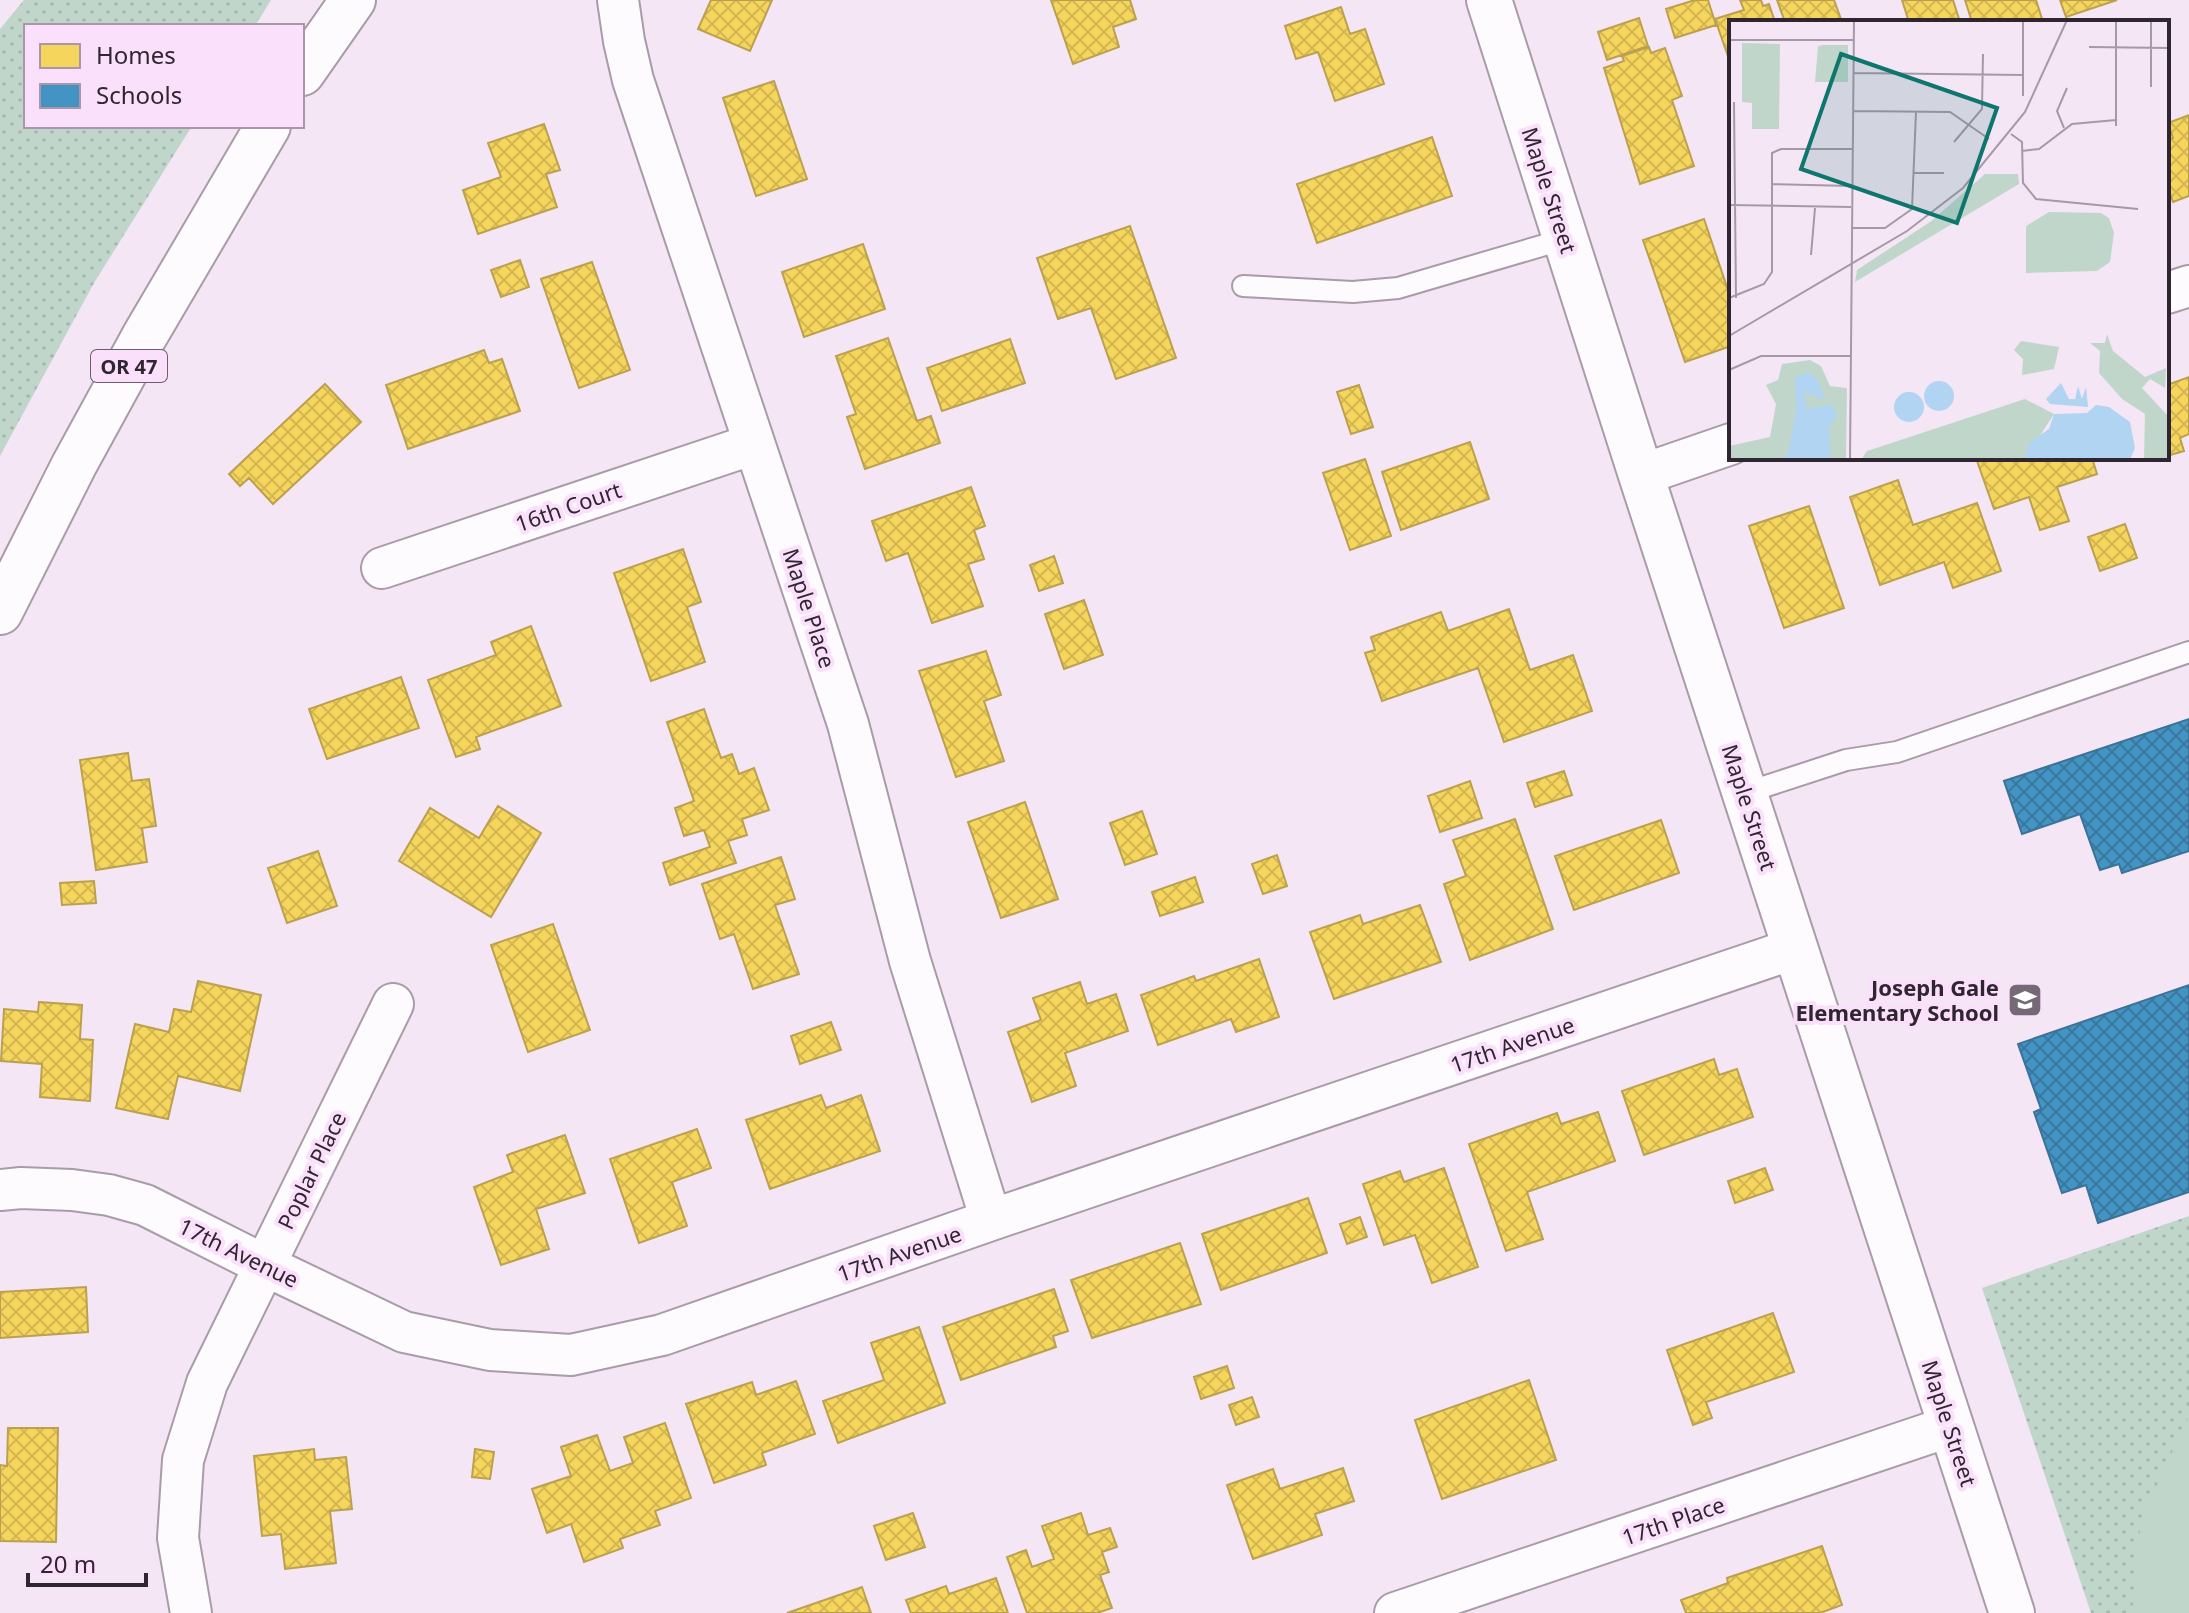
<svg xmlns="http://www.w3.org/2000/svg" width="2189" height="1613" viewBox="0 0 2189 1613" font-family="'Noto Sans',sans-serif">
	<defs>
		<pattern id="grass-dots" width="8" height="8" patternUnits="userSpaceOnUse" patternTransform="scale(2)"><rect width="8" height="8" fill="#c0d6cb"/><path d="M2 2h.1M6 6h.1" fill="none" stroke="#a5b8af" stroke-width="1.8" stroke-linecap="round"/></pattern>
		<pattern id="homes-cross-hatch" width="8" height="8" patternUnits="userSpaceOnUse" patternTransform="scale(2)"><rect width="8" height="8" fill="#f6d55c"/><path d="M0 0l8 8M0 8l8-8" fill="none" stroke="#d3b750"/></pattern>
		<pattern id="schools-cross-hatch" width="8" height="8" patternUnits="userSpaceOnUse" patternTransform="scale(2)"><rect width="8" height="8" fill="#4393c3"/><path d="M0 0l8 8M0 8l8-8" fill="none" stroke="#38789f"/></pattern>
	</defs>
	<rect width="100%" height="100%" fill="#f5e6f5"/>
	<path fill="url(#grass-dots)" d="M24,0h247l-16,26h-229v100h166l-98,157 -94,173v-427z
		M2189,1216v397h-98l-109,-325z"/>
	<path fill="#c0d6cb" d="M2189,1416v197h-57l9,-94z"/>
	<path fill="url(#homes-cross-hatch)" stroke="#bba04f" stroke-width="2" d="M711,0h61l-22,51 -52,-22z
		M1051,0h79l6,19 -23,8 6,20 -46,17z
		M1695,0h13l8,25 -41,13 -9,-29z
		M1740,0h21l2,6 6,-2 6,18h-44v43l-16,-46 29,-9z
		M1777,0h57l8,22h-57z
		M1902,0h51l7,22h-51z
		M1965,0h71l7,22h-71z
		M2060,0h57l-51,17z
		M1341,7l9,27 15,-5 19,55 -49,17 -17,-49 -22,7 -11,-33z
		M1639,18l9,28 -41,14 -9,-28z
		M1649,47l2,6 14,-5 17,48 -10,4 22,66 -54,18 -36,-116 20,-7 -2,-5z
		M774,81l33,98 -51,17 -33,-98z
		M2189,115v81l-16,6 -6,-17v-45l6,-2 -5,-15z
		M544,124l16,46 -14,4 11,33 -79,27 -15,-44 38,-13 -13,-34z
		M1432,137l20,59 -135,47 -20,-59z
		M1704,219l27,80v47l-46,16 -42,-122z
		M1130,226l46,132 -60,21 -25,-71 -33,11 -21,-61z
		M863,244l22,65 -81,28 -22,-65z
		M520,260l9,27 -28,10 -10,-27z
		M592,262l38,108 -51,18 -38,-109z
		M888,338l29,83 14,-5 9,27 -75,26 -18,-52 9,-3 -20,-58z
		M1010,339l15,44 -83,28 -15,-43z
		M484,350l5,13 13,-4 18,52 -112,38 -22,-64z
		M2189,377v57l-9,4 4,13 -17,5v-71z
		M325,384l36,38 -88,82 -24,-26 -9,8 -11,-12z
		M1359,385l14,42 -22,7 -14,-42z
		M1470,442l19,57 -88,31 -19,-58z
		M1976,458h116l5,16 -40,13 12,34 -29,9 -11,-33 -35,12z
		M1365,459l26,77 -41,14 -27,-77z
		M1898,480l15,45 64,-22 24,68 -48,17 -9,-26 -64,23 -30,-88z
		M971,487l14,39 -11,4 10,29 -16,5 15,42 -51,17 -24,-70 -22,8 -14,-40z
		M1809,506l35,102 -60,20 -35,-102z
		M2125,524l12,34 -37,13 -12,-34z
		M683,549l18,53 -14,5 18,55 -54,19 -37,-108z
		M1054,556l9,27 -24,8 -9,-26z
		M1084,600l19,55 -39,14 -19,-55z
		M1509,609l21,61 43,-15 19,56 -88,31 -26,-74 -96,33 -17,-48 10,-3 -4,-13 70,-25 7,19z
		M531,626l30,80 -85,31 4,12 -24,8 -28,-77 68,-25 -5,-13z
		M986,651l15,44 -17,6 20,60 -48,16 -37,-106z
		M401,677l18,51 -92,31 -18,-50z
		M704,709l17,49 11,-4 7,20 15,-6 15,42 -27,9 5,16 -19,6 8,22 -66,22 -7,-22 47,-16 -6,-17 -20,6 -9,-28 19,-7 -27,-79z
		M128,753l4,28 17,-2 7,47 -14,2 5,34 -51,8 -16,-110z
		M1564,771l8,24 -37,12 -8,-24z
		M1470,781l12,37 -42,14 -12,-36z
		M1025,802l33,97 -57,19 -33,-96z
		M498,806l43,27 -50,84 -92,-56 31,-53 49,30z
		M1142,811l15,43 -32,11 -15,-42z
		M1515,819l38,110 -83,31 -26,-76 22,-8 -13,-36z
		M1661,820l18,53 -105,37 -19,-54z
		M318,851l19,55 -50,17 -19,-55z
		M1277,855l10,31 -24,8 -11,-30z
		M781,857l14,42 -20,6 24,69 -46,15 -19,-55 -14,5 -18,-55z
		M1195,877l8,25 -43,14 -8,-24z
		M94,881l2,22 -34,2 -2,-22z
		M1420,905l21,57 -107,37 -24,-67 50,-17 3,9z
		M553,924l37,106 -62,22 -37,-107z
		M1259,959l20,58 -43,15 -5,-13 -73,26 -17,-50 53,-19 2,5z
		M198,981l63,14 -21,96 -62,-15 -10,43 -52,-11 19,-84 34,8 5,-23 17,3z
		M1080,982l7,22 29,-10 12,37 -63,22 11,33 -44,16 -24,-70 33,-12 -8,-22z
		M39,1002l43,3 -2,34 13,1 -3,61 -50,-4 2,-33 -41,-3 3,-52 34,3z
		M831,1022l10,28 -41,14 -9,-28z
		M1714,1059l5,16 18,-6 16,48 -109,38 -22,-64z
		M821,1095l5,13 35,-13 19,56 -110,38 -24,-69z
		M1598,1112l17,49 -88,31 16,47 -37,12 -37,-107 88,-31 4,11z
		M697,1129l14,39 -39,14 15,44 -48,17 -29,-84z
		M565,1135l20,58 -49,16 13,40 -48,16 -27,-78 39,-15 -6,-17z
		M1444,1168l34,99 -46,16 -17,-48 -31,10 -21,-61 37,-13 4,11z
		M1765,1168l8,22 -38,13 -7,-22z
		M1308,1198l19,55 -106,37 -19,-56z
		M1360,1217l7,20 -20,7 -7,-20z
		M1180,1243l21,61 -109,34 -21,-58z
		M86,1287l2,45 -88,6v-46z
		M1054,1289l14,42 -15,5 3,11 -95,33 -18,-53z
		M1773,1313l21,59 -88,30 6,16 -19,7 -26,-75z
		M919,1327l26,76 -107,40 -15,-42 61,-21 -13,-37z
		M1227,1366l7,22 -33,11 -7,-22z
		M1529,1380l27,80 -114,39 -27,-79z
		M796,1381l19,53 -53,19 4,12 -52,18 -28,-79 66,-22 4,13z
		M1252,1397l7,20 -23,8 -7,-20z
		M665,1423l26,75 -36,13 5,14 -40,14 3,9 -39,14 -13,-38 -24,9 -15,-44 39,-13 -10,-29 36,-12 13,36 23,-8 -9,-26z
		M8,1428h50l-2,114 -56,-1v-76l7,1z
		M314,1449l1,11 31,-3 6,52 -22,2 6,52 -51,6 -4,-35 -19,2 -8,-80z
		M475,1449l19,3 -4,27 -18,-2z
		M1343,1468l11,33 -39,13 7,21 -69,24 -26,-74 46,-16 7,20z
		M913,1513l12,34 -39,13 -12,-34z
		M1081,1513l7,22 22,-7 7,19 -15,5 7,20 -9,3 12,33 -15,5h-70l-20,-56 19,-7 6,17 22,-8 -12,-33z
		M1822,1546l20,59 -22,8h-134l-5,-13 47,-17 -1,-5z
		M996,1578l12,35h-97l-5,-13 40,-14 3,8z
		M862,1587l9,26h-84z"/>
	<path fill="url(#schools-cross-hatch)" stroke="#3d7297" stroke-width="2" d="M2189,719v132l-67,22 -3,-9 -19,6 -20,-56 -58,20 -18,-53z
		M2189,985v207l-91,31 -12,-38 -24,8 -28,-81 7,-3 -23,-65z"/>
	<g fill="none" stroke-linecap="round" stroke-linejoin="round">
		<g stroke="#a79ca7" stroke-width="24">
			<path id="service" d="M1243,286l110,6 45,-4 167,-49
				M1745,793l101,-33 51,-8 292,-100"/>
		</g>
		<g stroke="#a79ca7" stroke-width="44">
			<path id="minor" d="M618,0l6,41 9,39 215,644 62,237 81,259
				M2167,293l22,-7
				M1641,475l90,-31
				M382,568l372,-124
				M0,1190l21,-2 51,2 37,5 36,10 119,60 140,67 86,18 81,5 91,-20 329,-115 805,-272
				M191,1613l-13,-75 5,-78 24,-77 186,-379
				M1395,1613l556,-187"/>
		</g>
		<g stroke="#a79ca7" stroke-width="48">
			<path id="tertiary" d="M1489,0l152,475 371,1138"/>
		</g>
		<g stroke="#a79ca7" stroke-width="48">
			<path id="trunk" d="M302,73l51,-73
				M0,612l74,-147 70,-128 124,-211"/>
		</g>
		<use href="#service" stroke="#fefbfe" stroke-width="20"/>
		<use href="#minor" stroke="#fefbfe" stroke-width="40"/>
		<use href="#tertiary" stroke="#fefbfe" stroke-width="44"/>
		<use href="#trunk" stroke="#fefbfe" stroke-width="44"/>
	</g>
	<defs>
		<g id="school-square" transform="scale(1.8)"><rect x="-9" y="-9" width="18" height="18" rx="4" fill="#756976" stroke="#fbe0fb"/><path d="M0-5L7-2L0 1L-7-2ZM-4 1L0 2.5L4 1V4Q0 6-4 4Z" fill="#fff"/></g>
	</defs>
	<g fill-rule="evenodd">
		<use href="#school-square" x="2025" y="1000"/>
	</g>
	<g text-anchor="middle" dominant-baseline="central" stroke-width="8" stroke-linejoin="round" paint-order="stroke">
		<rect fill="#fbe0fb" stroke="#6d5e6e" stroke-width="2" x="91" y="350" width="76" height="32" rx="6"/>
		<g font-size="20" font-weight="bold" fill="#302631">
			<text x="129" y="366">OR 47</text>
		</g>
		<g font-size="22" fill="#302631" stroke="#fbe0fb">
			<text transform="translate(1550 190) rotate(72)">Maple Street</text>
			<text transform="translate(568 506) rotate(-19)">16th Court</text>
			<text transform="translate(810 608) rotate(72)">Maple Place</text>
			<text transform="translate(1750 807) rotate(72)">Maple Street</text>
			<text transform="translate(1512 1044) rotate(-19)">17th Avenue</text>
			<text transform="translate(311 1170) rotate(-64)">Poplar Place</text>
			<text transform="translate(239 1252) rotate(26)">17th Avenue</text>
			<text transform="translate(899 1253) rotate(-19)">17th Avenue</text>
			<text transform="translate(1950 1423) rotate(72)">Maple Street</text>
			<text transform="translate(1673 1520) rotate(-19)">17th Place</text>
		</g>
		<g font-size="22" font-weight="bold" fill="#302631" stroke="#fbe0fb" text-anchor="end">
			<text x="1999" y="987">Joseph Gale<tspan x="1999" dy="25">Elementary School</tspan></text>
		</g>
	</g>
	<g transform="translate(1729 20)">
		<rect width="440" height="440" fill="#f5e6f5"/>
		<path d="M119,25v37h-33l3,-36zM256,154h33l1,10 -164,98 2,-12 73,-48zM320,192l52,1 8,5 5,15 -4,29 -13,9 -71,2v-47z" fill="#c0d6cb"/>
		<path d="M378,314l6,17 32,26 21,-9 -1,20 -15,-9 -8,9 27,29v43h-25l1,-46 -23,-15 -23,-26 1,-22 -10,-8h15zM292,321l38,6 -5,22 -32,6 1,-16 -9,-9zM81,340l11,6 9,20 17,2 -1,72h-117v-14l41,-9 6,-33 -10,-19 12,-5 4,-16zM296,379l29,15 -30,46h-163l6,-9z" fill="#c0d6cb"/>
		<path d="M13,23l38,1 -1,85h-27v-26l-10,-1z" fill="#c0d6cb"/>
		<path d="M92,25h26l-11,24 -17,5zM21,41l28,3 -1,26 -23,-12z" fill="#c0d6cb"/>
		<path d="M80,352l8,6 8,22 -21,-8 3,17 24,-5 7,11 -9,12 2,33h-58l14,-4 9,-43 -1,-36zM195 376a15 15 0 1 1 30 0a15 15 0 1 1-30 0ZM332,363l8,16h6l3,-13 4,13 4,-12 2,20 -38,-3 -4,-5zM165 387a15 15 0 1 1 30 0a15 15 0 1 1-30 0ZM367,385l13,2 21,15 5,26 -5,12h-106l6,-18 19,-13 5,-15 33,-1z" fill="#b0d4f2"/>
		<path fill="none" stroke="#a699a7" stroke-width="2" d="M387,0v106M0,20h125M360,27l80,1M124,53l170,2M422,67v-66M294,76v-76M5,82l2,196M124,91l97,1 39,27M335,108l-7,-17 10,-23M282,114l11,8 1,41 13,16 102,10M225,122l28,-33 1,-55M293,131l17,-2 33,-25 44,-4M185,153h30M43,164l79,2M0,185l122,2M122,208h34l27,-19 4,-97M82,235l4,-47M0,278l35,-14 8,-12v-119l9,-4h71M0,316l178,-105 56,-43 62,-76 42,-92M0,350l32,-14h90M121,440l4,-440"/>
		<path fill="#0f766e" fill-opacity="0.15" stroke="#0f766e" stroke-width="4" d="M112,34l156,54 -40,115 -156,-54z"/>
		<rect width="440" height="440" fill="none" stroke="#302631" stroke-width="4"/>
	</g>
	<rect x="24" y="24" width="280" height="104" fill="#fbe0fb" stroke="#aa96aa" stroke-width="2"/>
	<rect x="40" y="44" width="40" height="24" fill="#f6d55c" stroke="#aa96aa" stroke-width="2"/>
	<text x="96" y="64" font-size="24" fill="#302631">Homes</text>
	<rect x="40" y="84" width="40" height="24" fill="#4393c3" stroke="#aa96aa" stroke-width="2"/>
	<text x="96" y="104" font-size="24" fill="#302631">Schools</text>
	<path d="M28 1573v12h118v-12" fill="none" stroke="#302631" stroke-width="4"/>
	<text x="40" y="1573" font-size="24" fill="#302631" stroke="#fbe0fb" stroke-width="6" paint-order="stroke">20 m</text>
</svg>
